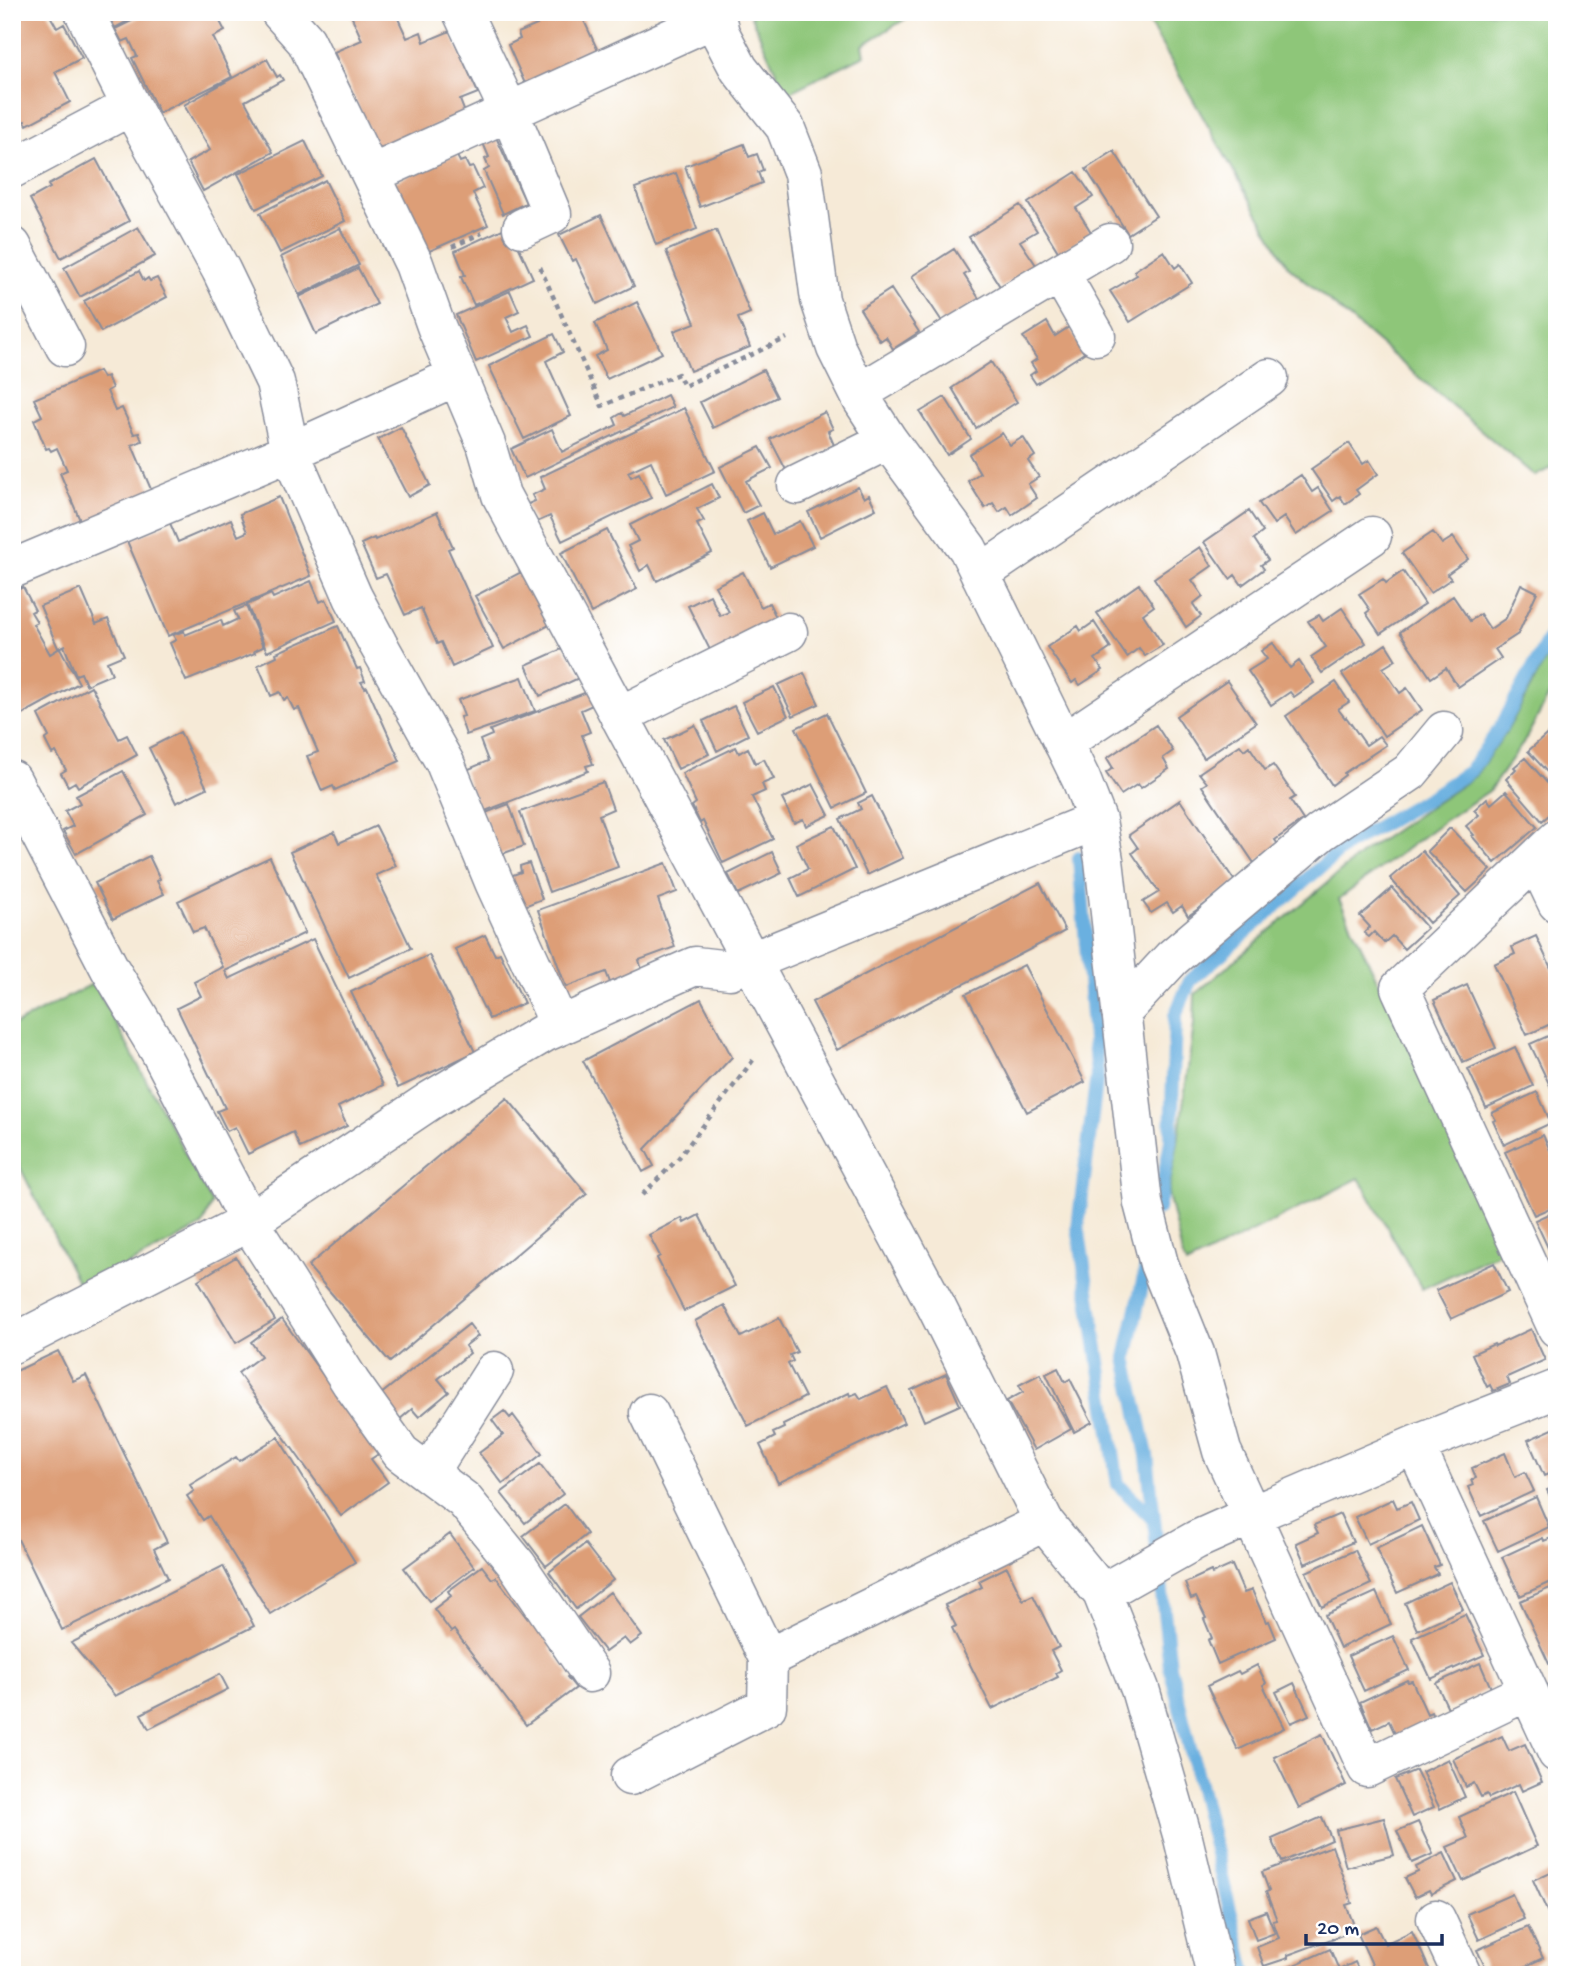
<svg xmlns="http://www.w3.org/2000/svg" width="1569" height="1987" viewBox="0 0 1569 1987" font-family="'Gochi Hand',sans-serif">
	<rect width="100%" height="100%" fill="#fff"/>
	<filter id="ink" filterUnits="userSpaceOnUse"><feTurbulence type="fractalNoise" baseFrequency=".0143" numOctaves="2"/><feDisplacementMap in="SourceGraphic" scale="14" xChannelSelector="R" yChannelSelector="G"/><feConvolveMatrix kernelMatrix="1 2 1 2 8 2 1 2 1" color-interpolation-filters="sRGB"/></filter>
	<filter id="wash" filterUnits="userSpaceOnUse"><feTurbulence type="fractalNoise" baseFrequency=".00686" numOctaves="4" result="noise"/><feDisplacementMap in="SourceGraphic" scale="28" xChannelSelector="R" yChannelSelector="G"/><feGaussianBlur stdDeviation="1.57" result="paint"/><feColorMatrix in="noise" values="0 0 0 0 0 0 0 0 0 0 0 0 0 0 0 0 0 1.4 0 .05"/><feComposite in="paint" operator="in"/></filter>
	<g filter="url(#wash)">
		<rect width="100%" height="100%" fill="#f6ead7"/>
		<path fill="#8ec679" stroke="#547a6c" stroke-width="2" d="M749,12h165l1,1 -52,32 2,10 -79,39z
			M1143,12h414v453l-22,11 -247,-210z
			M1557,639v42l-33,61 -35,49 -45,30 -105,78 166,351 -83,39 -63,-111 -173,87 -3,-7 -15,-64 10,-52 16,-118 1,-30 171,-144 109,-74 32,-45z
			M94,983l118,220 -10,23 -121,64 -69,-139v-125z"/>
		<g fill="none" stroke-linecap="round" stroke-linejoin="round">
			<path stroke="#6ab0e0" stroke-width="14" d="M1079,858l18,217 -19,152 40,257 36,36
				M1158,1209l13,-68 4,-125 15,-35 156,-136 84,-48 40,-26 31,-44 56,-103
				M1147,1263l-21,95 21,97 23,212 76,308"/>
		</g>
		<g id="blocks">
			<path fill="#dd9e77" d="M12,12h36l9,16 7,-4 18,34 -27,14 15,30 -43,23 -2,-4 -5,2 -8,-16z
				M106,12h38l-29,16z
				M150,12l3,5 10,-5h52l10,19 -12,6 19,40 -73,36 -27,-55 5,-2 -8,-17 -7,3 -7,-13z
				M352,12h43l12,26 14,-6 3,10 26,-11 28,62 -18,7 5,13 -87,38 -44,-99 28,-12 -12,-27z
				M531,12h49l19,41 -73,33 -18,-41 12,-6 -2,-6 19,-8z
				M267,59l10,18 3,-2 3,5 -38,21 28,51 -70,39 -15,-29 22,-12 -26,-45z
				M496,137l30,66 -23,11 -19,-43 5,-3 -4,-9 4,-2 -6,-14z
				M305,141l17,35 -66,33 -18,-35z
				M744,144l5,13 8,-3 6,16 -5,2 4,11 -62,24 -15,-41z
				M1114,151l42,65 -28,18 -42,-65z
				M456,154l4,8 5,-2 4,8 4,-1 10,21 -10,5 15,32 -63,28 -33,-70z
				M96,159l33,62 -68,37 -31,-59 20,-11 -2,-3z
				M1076,172l17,25 -17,11 15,24 -32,21 -31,-50z
				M676,173l21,56 -41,16 -21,-57z
				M325,180l20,41 -65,32 -20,-40z
				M1020,205l17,26 -17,10 16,24 -35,23 -32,-51z
				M601,215l33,71 -37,18 -21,-45 -4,2 -13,-26z
				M509,226l24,52 -59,27 -13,-28 4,-2 -10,-24z
				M138,227l17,29 -75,41 -16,-29z
				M340,228l19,37 -60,30 -18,-38z
				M716,230l34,83 -12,5 12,29 -60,24 -16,-40 21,-8 -29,-72z
				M954,249l15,23 -5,3 16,25 -37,23 -31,-47z
				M1164,251l11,17 5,-4 12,19 -62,39 -20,-31 27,-16 -3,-4z
				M358,268l19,36 -61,30 -17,-37z
				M139,271l5,10 4,-3 2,3 7,-3 10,19 -66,35 -17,-31z
				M891,289l28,43 -26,17 -7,-12 -6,4 -20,-32z
				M510,291l9,20 -13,6 7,15 15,-7 5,11 -57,26 -20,-47z
				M637,302l25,51 -55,26 -12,-23 12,-6 -12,-27z
				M1047,322l8,14 14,-9 15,26 -48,31 -6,-9 6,-4 -5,-8 6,-4 -14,-22z
				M554,334l9,18 -17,9 25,55 -47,23 -35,-73z
				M991,362l26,40 -41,26 -24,-40z
				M763,370l14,27 -64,31 -13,-26z
				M99,371l4,7 4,-2 5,12 -5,3 8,20 7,-3 12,26 5,-1 3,8 -10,4 21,49 -71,31 -22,-52 7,-3 -10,-22 -6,3 -2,-3 -3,1 -12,-29 8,-4 -8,-17z
				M667,395l6,12 -148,71 -14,-29 41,-20 10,23 55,-27 -3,-7 8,-5 2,3z
				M945,397l26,42 -24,16 -27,-43z
				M684,408l31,63 -49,23 -15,-33 -23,11 3,5 8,-4 12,25 -89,43 -12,-25 -15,7 -9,-18 9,-4 -3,-6 13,-6 -5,-12z
				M825,412l8,17 -5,2 6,14 -48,25 -16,-31z
				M401,427l29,58 -22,12 -30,-58z
				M1002,433l8,12 13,-8 12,19 -7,5 11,16 -11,7 9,14 -25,17 -5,-8 -8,5 -6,-9 -8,5 -17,-27 12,-8 -11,-19z
				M1349,443l14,21 6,-4 9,14 -22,16 3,4 -14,10 -5,-8 -7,5 -22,-32z
				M760,447l12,21 -26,13 13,24 -16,8 -23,-46z
				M1301,475l11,17 6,-4 15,23 -37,24 -12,-18 -10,7 -15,-21z
				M712,484l7,14 -22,11 7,12 -7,3 15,29 -55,28 -8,-16 -9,6 -12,-25 10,-5 -8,-16z
				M858,487l6,11 5,-3 7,14 -56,28 -12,-25z
				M279,497l32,79 -143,60 -41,-95 43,-18 8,19 53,-23 7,17 9,-4 -7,-18z
				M1249,511l14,21 -9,7 14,21 -7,5 3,4 -22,16 -7,-10 -5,4 -26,-37z
				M437,512l16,35 -5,2 45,99 -41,19 -11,-25 -4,2 -16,-36 -16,7 -19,-41 -10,4 -15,-34 13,-6 1,2z
				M763,513l10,21 27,-13 13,25 -43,21 -23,-46z
				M607,530l30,59 -46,24 -30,-60z
				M1433,532l9,12 11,-7 15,22 -21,15 4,5 -21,14 -28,-40z
				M1200,547l12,19 -20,14 11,16 -10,8 8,12 -15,11 -32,-49z
				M527,569l28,53 -51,27 -29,-53z
				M1403,571l22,33 -45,30 -14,-21 4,-3 -11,-16 24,-15 3,4z
				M743,572l18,35 8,-4 11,22 -66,33 -26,-52 22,-11 10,21 9,-4 -14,-26z
				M311,581l9,21 6,-3 10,22 -69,31 -20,-47 24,-11 2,4z
				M1139,584l15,22 -11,8 20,31 -18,11 -6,-8 -12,9 -30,-44z
				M1521,584l16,8 -19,42 -23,15 6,9 -43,29 -12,-19 -15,10 -31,-46 53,-36 17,25 10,-7 10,15 16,-11z
				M23,587l12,23 -4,2 6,10 -4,2 17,30 10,-6 19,35 -67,37v-127z
				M81,589l15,35 12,-5 16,36 -17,7 5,12 -26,11 -5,-12 -5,2 -12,-29 2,-1 -8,3 -18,-42z
				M246,606l17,41 -9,4 1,2 -69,28 -16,-38 6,-3 -3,-5 11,-4 1,4 36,-15 2,6 15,-7 -4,-8z
				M1342,608l24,35 -44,30 -11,-16 15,-10 -18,-26 11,-6 4,6z
				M1094,622l17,26 -16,11 8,11 -23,15 -4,-5 -4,3 -25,-36 31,-21 3,5z
				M338,626l19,43 3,-1 5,13 -4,1 4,6 2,-1 33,74 -65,29 -2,-4 -11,5 -15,-35 11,-4 -19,-44 -5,2 -6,-12 -4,2 -4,-8 -9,4 -13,-31 19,-9 -1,-3z
				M1273,643l17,25 9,-7 15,22 -20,14 -4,-5 -19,13 -23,-34 19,-12 -6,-8z
				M1386,644l10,16 -13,8 17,25 7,-5 15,22 -38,26 -42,-62z
				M564,648l19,28 -43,20 -14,-31z
				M804,673l15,31 -26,12 -15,-31z
				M522,677l13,34 -69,24 -6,-18 4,-1 -6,-16z
				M1227,681l29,42 -52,35 -28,-42z
				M1336,682l13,20 -11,7 7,9 1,-1 20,28 13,-9 7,9 -42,28 1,2 -13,10 -46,-69z
				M91,686l28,53 8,-4 10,20 -59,32 -3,-5 -7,4 -7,-13 5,-3 -10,-18 -4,2 -7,-14 4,-3 -11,-22z
				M774,687l14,29 -31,15 -15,-29z
				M592,690l5,13 -16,7 9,22 -8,3 11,29 -7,2 2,5 -108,42 -16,-42 24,-10 -8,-21 12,-5 -2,-5z
				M734,706l14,29 -31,16 -14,-30z
				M827,713l39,80 -31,15 -39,-80z
				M695,725l14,29 -31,15 -14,-29z
				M1156,725l17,26 -10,7 6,11 -28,19 -3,-4 -17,11 -15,-22 7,-5 -6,-10z
				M1552,730l5,6v47l-29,-32z
				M180,732l27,56 -31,15 -27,-55z
				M1240,745l4,5 5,-4 16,24 8,-5 22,32 -5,3 13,20 -28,20 4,6 -25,17 -52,-77 5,-3 -8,-10z
				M736,747l3,6 9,-5 7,15 9,-4 10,20 -12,5 3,7 -13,6 21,42 -50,24 -20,-42 -3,2 -8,-17 4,-3 -14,-30z
				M1525,758l32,36v14l-15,13 -36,-42 10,-10 -2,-2z
				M123,771l24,44 -71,39 -13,-23 10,-5 -8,-15 15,-8 -4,-7z
				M603,782l10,27 -14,6 19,52 -69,25 -29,-80z
				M813,784l16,31 -23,11 -3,-7 -9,4 -12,-24z
				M1506,791l31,36 -42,36 -23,-27 2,-1 -8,-9 13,-11 -5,-5 13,-12 4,6z
				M872,796l31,62 -36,17 -27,-56 21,-10 -3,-6z
				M1180,800l56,83 -48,33 -6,-10 -9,6 -6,-9 -16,10 -8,-11 16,-10 -27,-39 6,-5 -9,-13z
				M509,804l15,42 -25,9 -16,-41z
				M376,826l20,40 -20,9 35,73 -62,30 -59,-126 44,-20 5,11z
				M834,826l21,43 -56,28 -9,-19 18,-9 -12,-25z
				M1450,828l41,42 -24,22 -40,-41z
				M1422,851l38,45 -31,27 -39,-45z
				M772,852l10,21 -44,21 -10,-20z
				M149,856l11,23 -3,2 7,13 -51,25 -18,-36z
				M270,857l35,76 -80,38 4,8 84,-40 70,146 -45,22 9,19 -47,22 -7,-16 -45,22 -13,-27 -8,4 -10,-20 8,-3 -48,-100 24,-12 -7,-14 29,-15 -19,-39 -11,4 -15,-31z
				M529,863l13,36 -20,8 -12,-31 11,-4 -1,-6z
				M666,863l11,29 -19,7 17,48 -36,13 4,13 -32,12 -5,-13 -40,15 -28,-77z
				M1040,883l25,48 -228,119 -25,-48z
				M1392,888l35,40 -23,21 -12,-13 -8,7 -10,-11 -5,5 -5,-4 6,-6 -10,-11z
				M485,935l10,20 5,-2 24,50 -35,16 -34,-70z
				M1536,936l21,45v40l-30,14 -33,-71 21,-10 -3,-7z
				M429,955l46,97 -77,36 -47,-96z
				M1024,965l61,117 -58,30 -61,-118z
				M1467,985l29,63 -33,14 -29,-62z
				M701,999l31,58 -87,92 9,17 -11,6 -60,-111z
				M1557,1032v53l-6,3 -21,-44z
				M1515,1047l18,39 -47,22 -18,-39z
				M1537,1092l14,31 -47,22 -11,-24 3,-1 -4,-7z
				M507,1098l80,96 -197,168 -82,-96z
				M1543,1135l14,30v40l-23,10 -29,-63z
				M1557,1210v57l-22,-47z
				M699,1215l36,71 -51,25 -27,-53 3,-2 -11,-21 33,-17 2,5z
				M236,1257l39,63 -39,23 -38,-63z
				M1494,1263l14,29 -57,27 -15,-29z
				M724,1305l17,32 38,-19 18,34 -7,3 3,6 -5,3 17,33 -57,29 -53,-105z
				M282,1319l98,134 -9,6 17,23 -47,34 -103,-143 23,-17 -10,-14z
				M469,1324l9,12 -13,10 5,7 -32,26 11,13 -30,25 -7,-8 -13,11 -19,-25z
				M1531,1329l14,31 -38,17 3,7 -17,7 -3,-6 -3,2 -15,-33 22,-10 1,2z
				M58,1351l15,30 13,-6 81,167 -13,7 14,29 -106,52 -50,-103v-154z
				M1058,1368l7,14 5,-3 22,43 -18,10 -28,-58z
				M946,1374l14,31 -36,16 -13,-31z
				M1040,1374l31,55 -37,21 -27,-49 16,-9 -4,-7z
				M887,1387l17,36 -126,60 -18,-38 15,-8 -2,-4 11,-5 -1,-3 66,-32 1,3 7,-3 4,6z
				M504,1411l6,7 3,-3 29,39 -39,30 -24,-31 24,-18 -11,-15z
				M1557,1427v43l-13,6 -16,-36z
				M278,1437l77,125 -85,52 -61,-98 -6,4 -16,-24 7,-5 -4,-6 46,-28 3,4z
				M1505,1453l10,24 10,-5 9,19 -53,25 -13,-29 5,-2 -2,-5 5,-2 -4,-10z
				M540,1464l23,30 -38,29 -24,-30z
				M1557,1486v25l-10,-21z
				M1536,1497l13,30 -51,24 -14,-30z
				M1393,1499l4,9 14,-6 8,18 -51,24 -13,-27z
				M565,1504l22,30 -41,32 -23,-30z
				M1340,1514l13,28 -48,22 -9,-21 22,-10 -4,-8z
				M1422,1526l18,39 -6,2 4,7 -41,19 -21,-45z
				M450,1534l24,33 -45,34 -25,-33z
				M1543,1538l1,3 7,-3 6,14v27l-37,17 -18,-39z
				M585,1544l28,36 -37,29 -27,-37z
				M1355,1550l16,34 -49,23 -16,-35z
				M1232,1565l12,28 8,-3 14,32 3,-1 7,17 -58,26 -10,-24 4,-2 -8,-19 2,-1 -10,-21 -5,2 -6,-16 26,-12 1,3z
				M223,1566l31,60 -139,70 -44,-53z
				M482,1566l10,13 4,-2 31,41 3,-2 22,30 -3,2 21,26 -3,3 9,11 -50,37 -72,-95 -3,2 -17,-23 17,-13 -3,-5z
				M1007,1567l16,33 10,-5 26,52 -8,4 10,19 -5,3 2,4 -66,32 -40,-81 4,-2 -11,-21 37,-18 -3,-6z
				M1450,1582l13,27 -46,21 -12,-27z
				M1557,1585v75l-8,4 -29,-63z
				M610,1592l32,44 -12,9 -6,-7 -19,14 -27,-35z
				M1376,1592l15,32 -51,24 -15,-33z
				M1465,1614l19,41 -53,24 -19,-41z
				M1393,1636l16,34 -45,21 -16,-35z
				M1480,1663l11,25 -43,20 -12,-25z
				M1257,1665l9,18 -3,2 21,43 -46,22 -31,-64 31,-15 2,3z
				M220,1674l8,15 -79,40 -8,-15z
				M1407,1680l1,2 4,-1 15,33 4,-2 3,7 -38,17 -7,-15 -17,8 -12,-27z
				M1294,1683l15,32 -18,8 -15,-31z
				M1322,1734l24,51 -47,23 -25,-51z
				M1502,1736l7,15 16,-7 17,38 -20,9 -3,-7 -30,14 -2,-4 -6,3 -7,-14 -8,4 -13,-28z
				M1448,1759l17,38 -25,12 -18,-37z
				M1416,1770l18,37 -22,10 -17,-38z
				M1513,1792l24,54 -74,35 -16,-34 21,-9 -9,-21z
				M1322,1817l10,23 -50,22 -10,-23z
				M1384,1818l10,37 -48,12 -10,-37z
				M1418,1822l15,32 -21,9 -15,-32z
				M1332,1846l20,57 -6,2 10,25 -68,25v3l-24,8 -7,-19 22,-9 -6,-17 4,-1 -11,-28 3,-1 -7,-19z
				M1444,1853l13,28 -26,13 -2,-4 -14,7 -10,-19 13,-6 -2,-5z
				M1557,1869v64l-24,-53z
				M1512,1894l12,25 -45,21 -12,-26z
				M1266,1911l9,22 -19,7 -8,-22z
				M1376,1926l9,18 27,-13 20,44h-55l-19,-41z
				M1528,1927l15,31 -36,17h-18l-12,-25z
				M1330,1949l9,21 16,-8 6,13h-73l-3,-6z
				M1539,1967l4,8h-21z"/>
		</g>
	</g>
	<g filter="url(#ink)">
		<use href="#blocks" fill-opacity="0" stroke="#888c9a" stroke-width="2"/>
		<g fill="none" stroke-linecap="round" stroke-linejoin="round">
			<g stroke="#888c9a" stroke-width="41">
				<path id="street" d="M84,12l47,94 90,164 54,112 15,70 63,145 25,47 67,119 49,119 66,144
					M280,12l26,29 108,223 22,62 50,118 15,51 436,813 107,214 58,71 38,96 43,149 33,137
					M462,12l47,99 43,103 -30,14
					M715,12l5,21 19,36 46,58 18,46 17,127 16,48 26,52 26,40 80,109 113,230 16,41 7,40 39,343 16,61 36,89 27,98 145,317 161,-77
					M12,169l119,-63
					M372,174l343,-156
					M12,246l53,101
					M1060,273l36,63
					M859,393l251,-150
					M797,485l91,-45
					M12,569l278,-117 167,-76
					M980,574l289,-196
					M619,716l169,-84
					M1063,743l309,-207
					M12,780l98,189 50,83 89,170 102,161 50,70 63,47 53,65 73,108
					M1557,839l-157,149 157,340
					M1536,859l21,44
					M1121,1013l51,-55 149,-126 89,-60 34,-41
					M12,1344l237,-122 182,-122 113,-67 151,-67 35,4 367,-150
					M649,1413l119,245
					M1415,1445l142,308
					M429,1473l65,-102
					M1102,1593l94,-53 56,-25 163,-70 142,-56
					M630,1776l137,-70 1,-48 276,-136
					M1436,1919l26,56"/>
			</g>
			<path stroke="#888c9a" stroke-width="4.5" stroke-dasharray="5 5" stroke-linecap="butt" d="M452,247l30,-14
				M540,267l62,139 76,-32 6,12 103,-48
				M642,1195l35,-35 77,-101"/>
			<use href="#street" stroke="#fff" stroke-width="38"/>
		</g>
	</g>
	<rect width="1569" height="1987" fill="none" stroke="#fff" stroke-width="42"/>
	<path d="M1306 1934v10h136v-10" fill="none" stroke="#1b2f5e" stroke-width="3.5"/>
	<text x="1317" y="1934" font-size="21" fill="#1b2f5e" stroke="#ffffff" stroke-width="5" paint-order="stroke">20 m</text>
</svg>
